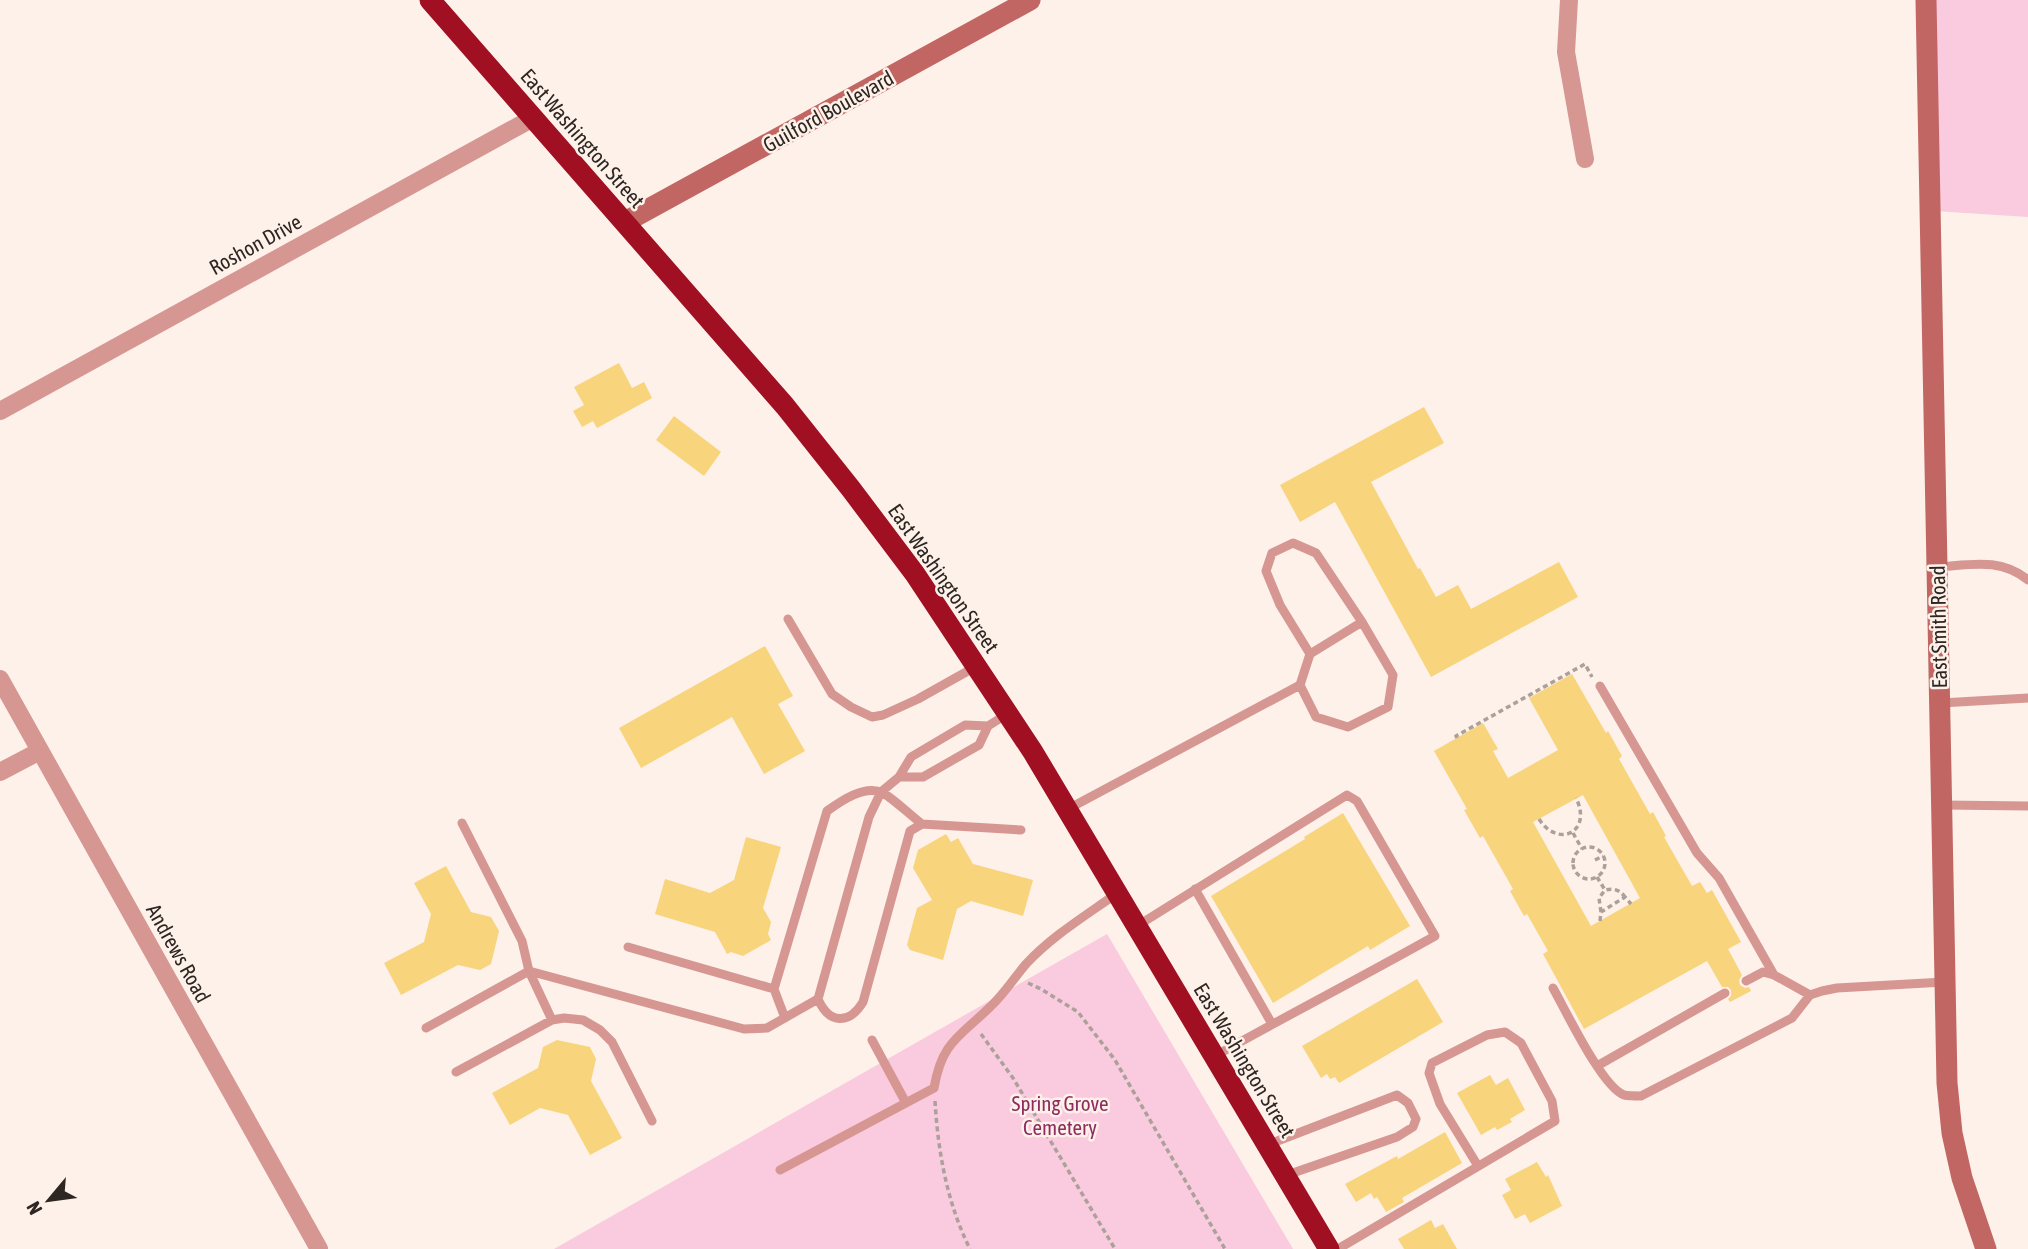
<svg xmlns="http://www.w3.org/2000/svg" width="2028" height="1249" viewBox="0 0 2028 1249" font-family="'Asap Condensed',sans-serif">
	<rect width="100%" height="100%" fill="#fdf1e9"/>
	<path fill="#facade" d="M1932,0h96v217l-93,-6z
		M1107,934l186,315h-739z"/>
	<path fill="#f8d47d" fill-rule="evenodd" d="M619,363l13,25 12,-6 8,16 -55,30 -4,-7 -11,6 -9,-16 11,-6 -10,-18z
		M1424,407l20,36 -73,39 47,87 2,-1 16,29 22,-12 13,24 88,-47 19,35 -147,80 -96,-175 -35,20 -20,-37z
		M674,416l47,36 -17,24 -48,-36z
		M765,646l28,50 -15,8 27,47 -41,23 -32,-57 -91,51 -22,-40z
		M1572,674l34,59 2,-2 14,25 -3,3 31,55 3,-2 13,24 -2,1 28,49 8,-4 7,11 5,-3 29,52 -13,7 14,26 -3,5 1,5 5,3 4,-1 2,4 -21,11 -2,-3 3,-3v-6l-3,-3h-6l-15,-26 -123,68 -41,-75 5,-3 -21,-37 -3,2 -14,-25 3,-2 -30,-53 -3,2 -16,-28 3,-1 -33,-58 49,-28 15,26 -5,2 15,27 50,-28 -29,-52zM1583,795l57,103 -49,28 -58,-104z
		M1343,813l67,113 -40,24 -2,-4 -95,57 -62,-107 94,-57 -1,-2z
		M946,834l5,8 7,-4 15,26 60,16 -10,36 -52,-15 -14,8 -14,51 -33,-10 -3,-5 10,-37 15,-8 -19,-32 5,-18z
		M746,837l35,10 -18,61 8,14 -3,12 3,6 -28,16 -12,-4 -4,2 -12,-22 -60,-18 10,-35 45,14 24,-13z
		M446,866l25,46 20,5 8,14 -8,33 -11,6 -22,-5 -57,30 -17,-32 40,-21 7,-28 -17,-31z
		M1417,979l26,43 -104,61 -4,-6 -5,2 -3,-5 -6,4 -19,-32z
		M557,1040l33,7 6,12 -5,22 31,57 -32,17 -22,-40 -28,-7 -30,17 -18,-32 46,-25 5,-21z
		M1490,1075l6,10 12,-7 17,32 -15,9 2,3 -15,8 -2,-3 -14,8 -24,-42z
		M1445,1132l17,31 -60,35 2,4 -18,10 -9,-15 -3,2 -3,-6 -15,9 -11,-18 52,-28 1,3z
		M1537,1162l9,15 2,-2 14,31 -32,17 -5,-9 -10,5 -13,-24 9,-5 -6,-11z
		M1431,1220l4,8 8,-4 14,25h-53l-6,-10z"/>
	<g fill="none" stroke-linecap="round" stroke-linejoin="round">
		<path stroke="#aba09a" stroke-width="3.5" stroke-dasharray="5 3.5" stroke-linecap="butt" d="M1457,738l-1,-2 129,-72 7,13
			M1539,819c19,30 54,13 37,-21
			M1573,833l9,16
			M1573 863a16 16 0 1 1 32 0a16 16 0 1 1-32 0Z
			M1595,860l8,-4
			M1597,877l8,13
			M1601,912l-2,-14 6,-8c9,-2 15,0 20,7
			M1600,921l1,-9 24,-15 6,7
			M1028,983l13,6 37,23 37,48 110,189
			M981,1034l32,44 102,171
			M935,1101c3,51 12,102 35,148"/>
		<path stroke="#d69692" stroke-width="9" d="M1937,567c33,-2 63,-10 91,13
			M788,619l44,75 19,13 21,10 11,-2 35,-16 57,-32
			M1310,654l52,-32
			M1600,686l97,167 22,25 55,97
			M1941,703l87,-5
			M988,726l-9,19 -56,32h-24l12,-20 54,-32 23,1 19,-12
			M899,777l-18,15 -12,25 -51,182c11,25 31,26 45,3l47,-171 12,-7 99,6
			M1943,805l85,1
			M1068,809l232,-124 16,32 32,10 40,-20 5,-32 -31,-53 -46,-69 -23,-10 -21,10 -6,18 14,34 30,49 -10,31
			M462,823l60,118 7,30 215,58 23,-1 51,-29
			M1195,889l77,135
			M1137,926l210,-131 10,6 78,135c-73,41 -147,79 -220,120
			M628,947l146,42
			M1746,981l17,-9 11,3 36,20
			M1553,988c13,23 49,99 71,107 5,1 12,1 17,1l151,-78 18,-23 12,-4 15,-3 107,-6
			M785,1018l-11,-29 53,-178c14,-10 38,-27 56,-18 12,7 27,22 39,31
			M426,1028l103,-57 23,49
			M872,1040l34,63
			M1597,1066l128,-73
			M456,1072l96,-52 12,-2 19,2 17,10 12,12 40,79
			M1267,1145l130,-50 11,8 8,16 -3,8 -16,10 -110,38
			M780,1170l154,-82c8,-47 26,-51 57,-82 13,-12 23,-28 35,-42 26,-28 59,-48 90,-70
			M1338,1249l217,-128 -3,-20 -31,-58 -16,-11 -18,3 -55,28 -3,10 11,31 38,62"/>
		<path stroke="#d69692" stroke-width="18" d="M1569,0l-3,52 19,107
			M0,411l533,-293
			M0,679l319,570
			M0,772l40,-21"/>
		<path stroke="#c26663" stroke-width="21" d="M1926,0l21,1083 5,50 10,45 24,71
			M625,222l405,-222"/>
		<path stroke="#a00f22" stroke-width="21" d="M430,0l355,406 66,83 64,85 118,178 296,497"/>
	</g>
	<g text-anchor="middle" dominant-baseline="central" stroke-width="5" stroke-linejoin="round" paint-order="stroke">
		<g font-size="21" fill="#2e2622" stroke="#fdf1e9">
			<text transform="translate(828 111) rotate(-29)">Guilford Boulevard</text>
			<text transform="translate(583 138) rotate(49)">East Washington Street</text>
			<text transform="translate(255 244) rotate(-29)">Roshon Drive</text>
			<text transform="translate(944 578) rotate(55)">East Washington Street</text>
			<text transform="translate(1938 627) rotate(-91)">East Smith Road</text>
			<text transform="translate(179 953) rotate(61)">Andrews Road</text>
			<text transform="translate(1245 1060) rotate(59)">East Washington Street</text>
		</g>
		<g font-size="21" fill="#8e2c61" stroke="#fdf1e9">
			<text x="1060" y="1103">Spring Grove<tspan x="1060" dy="24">Cemetery</tspan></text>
		</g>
	</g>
	<g transform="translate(49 1200) rotate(241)" stroke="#fdf1e9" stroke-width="5" paint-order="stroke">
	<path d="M0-5L12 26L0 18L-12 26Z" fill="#2e2622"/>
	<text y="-10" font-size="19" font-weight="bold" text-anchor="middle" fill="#2e2622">N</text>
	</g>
</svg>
